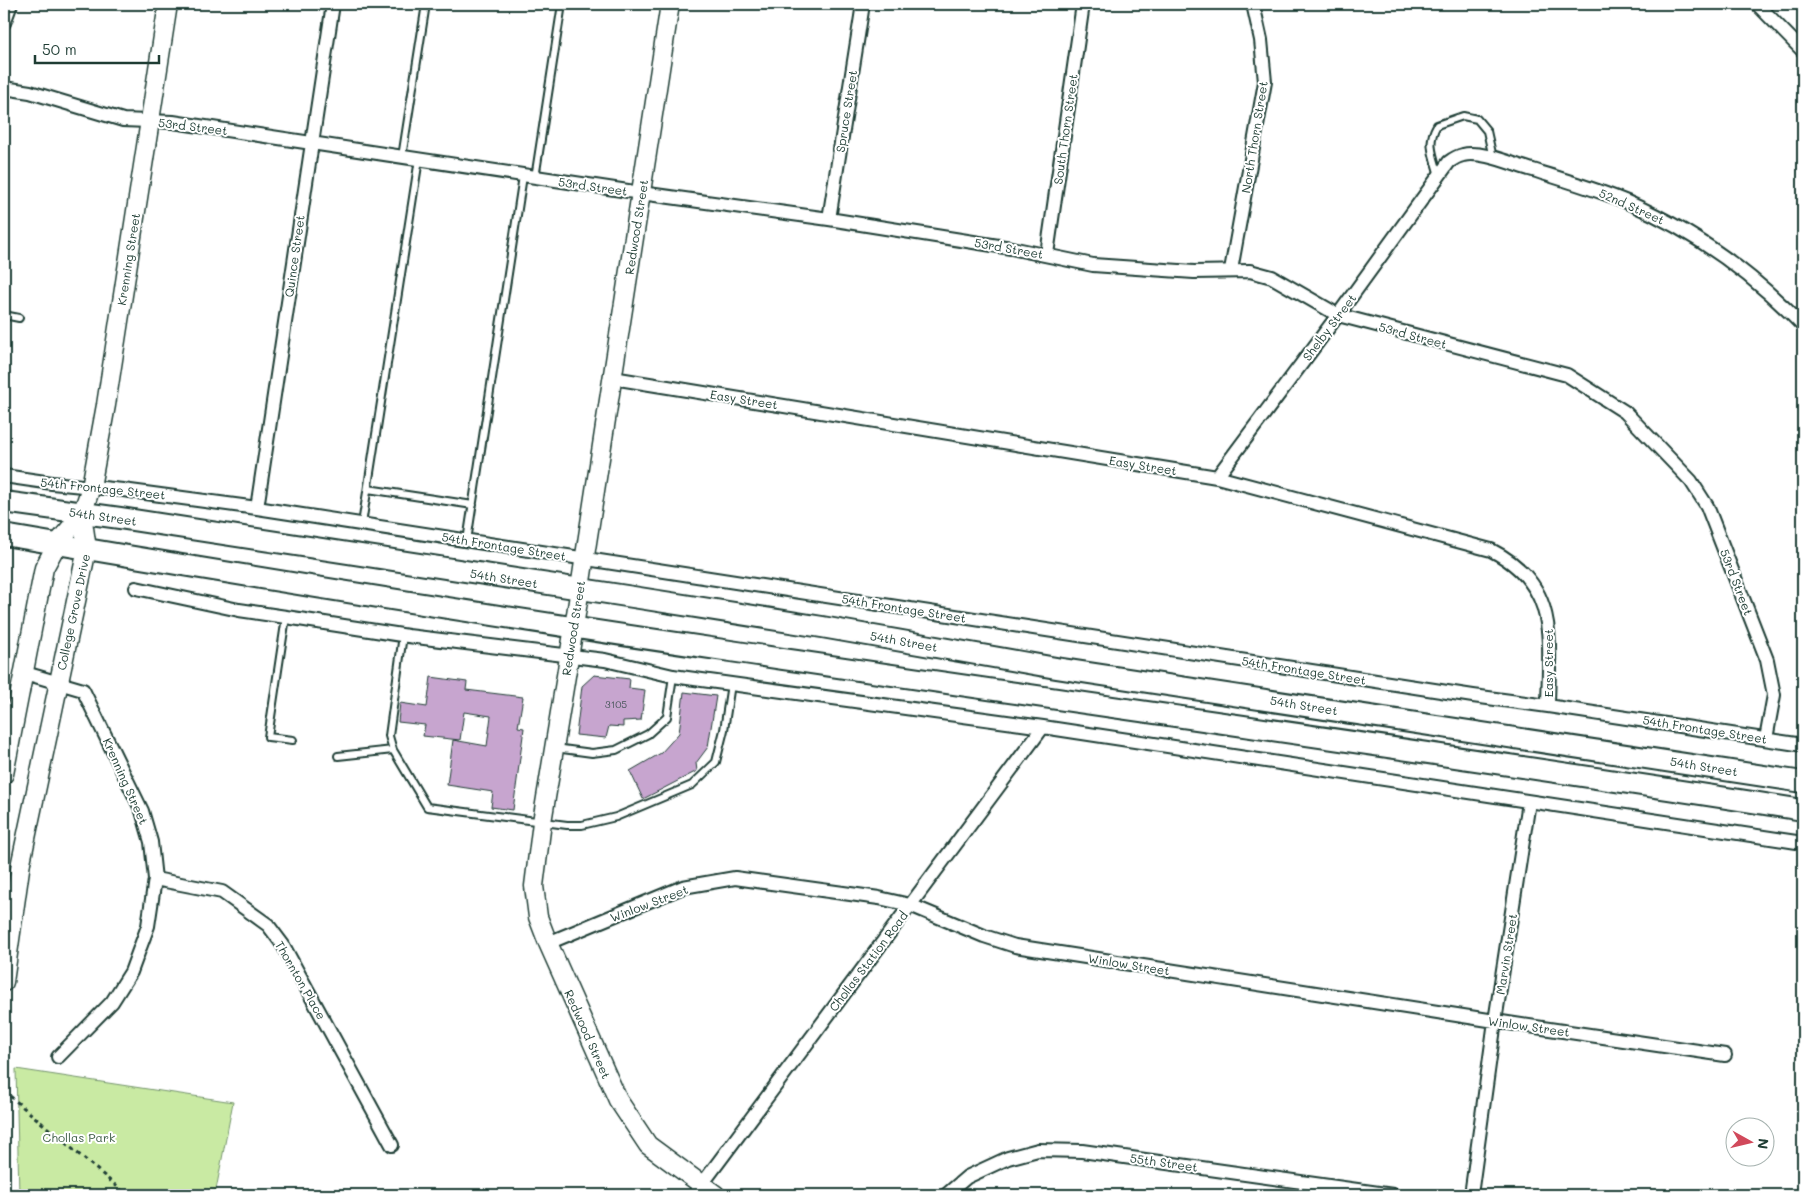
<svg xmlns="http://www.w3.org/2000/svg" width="1807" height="1199" viewBox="0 0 1807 1199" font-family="Mali,sans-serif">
	<rect width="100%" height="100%" fill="#fff"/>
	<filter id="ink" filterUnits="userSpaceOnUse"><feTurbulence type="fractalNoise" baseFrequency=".02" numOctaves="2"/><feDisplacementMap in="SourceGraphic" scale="10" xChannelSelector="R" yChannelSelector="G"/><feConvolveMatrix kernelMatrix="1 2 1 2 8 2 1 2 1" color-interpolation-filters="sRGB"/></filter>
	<g filter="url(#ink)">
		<path fill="#c9eaa3" stroke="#74946c" d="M16,1069l217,33 -18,93h-196z"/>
		<path fill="#c7a5cf" stroke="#1f3d34" d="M594,675l36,4 -1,9 16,2 -4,30 -18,1v6l-14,-1 -3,12 -30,-3 6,-49z
			M431,677l36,5 -1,8 57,7 -5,30 6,1 -11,82 -22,-3 2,-15 -46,-7 6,-45 34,6 4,-30 -27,-4 -4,28 -37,-4 2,-11 -27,-3 2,-19 27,4z
			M684,692l32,4 -8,51 -12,16 1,8 -54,28 -13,-28 31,-18 18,-20z"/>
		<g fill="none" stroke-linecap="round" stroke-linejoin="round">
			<g stroke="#1f3d34" stroke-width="10">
				<path id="lane" d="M402,157l24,-153
					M1439,176c-5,-20 -13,-32 -2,-51l26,-9 14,3 10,12 6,27
					M535,178l27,-174
					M4,315l15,3
					M368,489l105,16
					M362,524l57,-365
					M467,541l56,-365
					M286,617l-18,120 25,3
					M403,635l-14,101 4,14 34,57 140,18h15l34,-8 76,-32 24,-23 8,-32 7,-46
					M555,748l37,5 24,-3 32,-16 19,-17 6,-41
					M338,756l55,-6"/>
			</g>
			<g stroke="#1f3d34" stroke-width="16">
				<path id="street" d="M1757,4l46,47
					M4,23l7,-19
					M4,88l26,4 93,28 50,2 468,71 188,26 182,29 82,17 101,7 56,-1 22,6 66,38 229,60 58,37 66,69 16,25 60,154 7,35 -8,44
					M829,219l34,-215
					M1047,254l36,-250
					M1231,270l34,-188 -4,-42 -8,-36
					M613,378l604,99 274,73c69,35 58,90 57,156
					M4,476l48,7 71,7 134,18 1216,188 75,10 255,39
					M1217,477l121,-162 111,-153c4,-3 9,-6 14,-7 18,-5 51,10 70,15 31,10 63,19 94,32 67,29 126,72 176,124
					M257,508l76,-504
					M136,588l103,22 47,7 122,19 197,24 68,16 370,51 760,116
					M25,673l58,17 59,121 9,31 4,37 -7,47 -17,46 -19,30 -54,55
					M155,879l67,13 46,33 15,20 109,200
					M548,943l135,-56 52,-9 144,20 31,7 74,31 31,10 480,75 230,34
					M694,1195l349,-468
					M946,1195l21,-18 41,-19 30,-8 44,1 311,44
					M1471,1195l24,-174 34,-219"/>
			</g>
			<g stroke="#1f3d34" stroke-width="21">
				<path id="secondary" d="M670,4l-96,623 -32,195 -8,64 4,31 10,26 70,157 30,45 68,50
					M4,774l40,-206 13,-24 25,-30 9,-27 15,-82 62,-401
					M4,982l17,-120 66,-313 -5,-35"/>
			</g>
			<g stroke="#1f3d34" stroke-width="24">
				<path id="primary" d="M4,502l116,16 513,79 189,30 234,41 747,114
					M4,535c246,42 493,82 740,118 353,53 707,101 1059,157"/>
			</g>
			<path stroke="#1f3d34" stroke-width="3" stroke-dasharray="4 4" stroke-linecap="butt" d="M4,1091l123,104"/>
			<use href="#lane" stroke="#fff" stroke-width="6"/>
			<use href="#street" stroke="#fff" stroke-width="12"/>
			<use href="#secondary" stroke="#fff" stroke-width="18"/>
			<use href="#primary" stroke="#fff" stroke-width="20"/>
		</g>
	</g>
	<g text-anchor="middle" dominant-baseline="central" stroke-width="4" stroke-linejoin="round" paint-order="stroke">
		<g font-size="10" fill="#49575b">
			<text x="616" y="704">3105</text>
		</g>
		<g font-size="12" fill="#1f3d34" stroke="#fff">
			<text transform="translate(846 111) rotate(-81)">Spruce Street</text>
			<text transform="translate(193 126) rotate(7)">53rd Street</text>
			<text transform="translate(1065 129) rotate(-82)">South Thorn Street</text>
			<text transform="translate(1254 137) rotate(-81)">North Thorn Street</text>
			<text transform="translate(593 186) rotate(8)">53rd Street</text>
			<text transform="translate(1632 206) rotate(24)">52nd Street</text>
			<text transform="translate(636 227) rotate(-81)">Redwood Street</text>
			<text transform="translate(1009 248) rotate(10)">53rd Street</text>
			<text transform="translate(294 256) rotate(-82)">Quince Street</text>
			<text transform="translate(128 259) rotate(-81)">Krenning Street</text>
			<text transform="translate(1329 327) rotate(-53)">Shelby Street</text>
			<text transform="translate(1413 335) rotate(15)">53rd Street</text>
			<text transform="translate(744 399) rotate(9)">Easy Street</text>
			<text transform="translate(1143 465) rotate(9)">Easy Street</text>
			<text transform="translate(103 488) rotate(6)">54th Frontage Street</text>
			<text transform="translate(103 516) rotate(8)">54th Street</text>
			<text transform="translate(504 546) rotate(9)">54th Frontage Street</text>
			<text transform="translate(504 578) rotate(9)">54th Street</text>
			<text transform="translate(1737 582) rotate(69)">53rd Street</text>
			<text transform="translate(904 608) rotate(9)">54th Frontage Street</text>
			<text transform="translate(73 612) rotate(-78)">College Grove Drive</text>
			<text transform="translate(573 628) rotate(-81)">Redwood Street</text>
			<text transform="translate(904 641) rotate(10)">54th Street</text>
			<text transform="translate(1548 663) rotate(-90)">Easy Street</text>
			<text transform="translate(1304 670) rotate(9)">54th Frontage Street</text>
			<text transform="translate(1304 705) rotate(9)">54th Street</text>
			<text transform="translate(1705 729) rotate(9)">54th Frontage Street</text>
			<text transform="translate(1704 766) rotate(9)">54th Street</text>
			<text transform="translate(126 781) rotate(66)">Krenning Street</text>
			<text transform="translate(649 903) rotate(-21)">Winlow Street</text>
			<text transform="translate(1506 954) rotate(-81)">Marvin Street</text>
			<text transform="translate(868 961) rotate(-53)">Chollas Station Road</text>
			<text transform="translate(1129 964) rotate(9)">Winlow Street</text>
			<text transform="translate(301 980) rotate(60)">Thornton Place</text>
			<text transform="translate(1529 1026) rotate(8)">Winlow Street</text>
			<text transform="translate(588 1034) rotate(66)">Redwood Street</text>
			<text transform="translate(1164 1162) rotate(8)">55th Street</text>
		</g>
		<g font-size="12" fill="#41604a" stroke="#fff">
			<text x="79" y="1137">Chollas Park</text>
		</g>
	</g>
	<rect width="1807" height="1199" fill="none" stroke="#fff" stroke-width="20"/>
	<rect x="10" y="10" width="1787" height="1179" fill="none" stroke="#1f3d34" stroke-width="2" filter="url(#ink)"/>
	<g transform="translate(1750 1142) rotate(98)"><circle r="24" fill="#ffffff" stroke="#a5b1ae"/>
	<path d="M0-4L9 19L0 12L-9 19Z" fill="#d1495b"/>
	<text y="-8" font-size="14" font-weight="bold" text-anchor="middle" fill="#1f3d34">N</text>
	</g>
	<path d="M35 55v8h124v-8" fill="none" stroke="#1f3d34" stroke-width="2.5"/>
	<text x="42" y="55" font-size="15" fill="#1f3d34" stroke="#ffffff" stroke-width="4" paint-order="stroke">50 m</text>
</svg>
